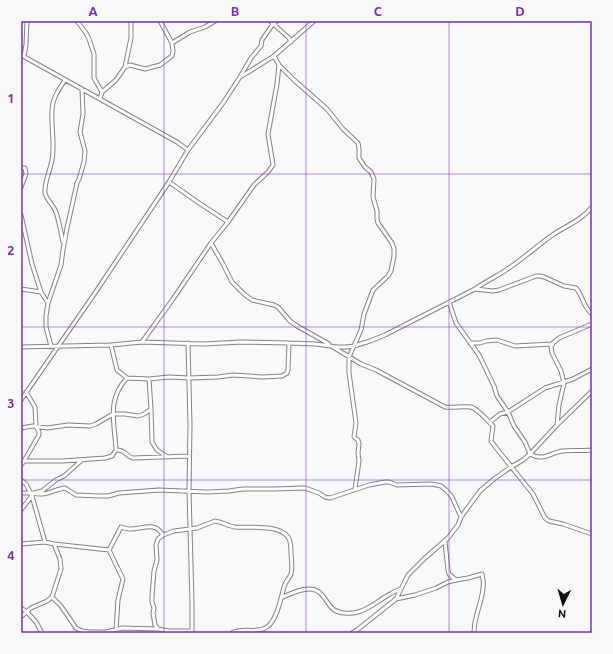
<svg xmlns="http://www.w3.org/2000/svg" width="613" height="654" viewBox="0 0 613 654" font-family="Ubuntu,sans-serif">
	<rect width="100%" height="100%" fill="#f7f9fa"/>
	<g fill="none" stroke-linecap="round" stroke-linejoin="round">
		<g stroke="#808283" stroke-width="5">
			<path id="street" d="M77,21l9,12 3,6 5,15v24l8,14
				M270,21l19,17 2,4
				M172,43l18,-11 15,-5 10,-6
				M21,55l156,87 11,8
				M24,56l2,-11 1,-24
				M274,56l5,9 15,15 33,29 16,20 15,14 1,6v9l6,9 6,5 3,7 -1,18 4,14v8l1,4 14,20 2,6v7l-3,15 -3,5 -15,14 -9,24 -3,16 -12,27v16l7,50 -2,14 4,3 1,4 -1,9 1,8 -4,28
				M125,67l6,-29v-17
				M242,76l32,-20 40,-35
				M100,99l2,-7 14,-12 9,-13 5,-2 15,4 15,-4 12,-9 1,-5 -1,-8 -12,-22
				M21,168h4l1,6 -5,13
				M21,215l11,49 9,28
				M228,222l26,-37 14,-13 5,-7 -5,-31 9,-50 2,-19
				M63,242c-2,-10 -4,-21 -7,-30 -3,-8 -9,-11 -11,-19 -1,-10 5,-22 7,-33 3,-16 -1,-33 0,-49 0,-12 7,-22 13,-31
				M211,243l12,21 9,18 12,12 8,6 22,5 4,2 12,14 7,5 32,18
				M21,289l20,3 7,11
				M475,289c11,-8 23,-13 34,-21 15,-10 28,-22 42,-32 14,-10 30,-15 41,-29
				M449,302l7,21 23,32 15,31 3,10 11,16 6,14 11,16 5,12c14,8 21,-2 33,-3 10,-1 19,0 29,-1
				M142,342l31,-43 38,-56 17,-21 -29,-19 -30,-21
				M188,343l2,82 -1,65 3,113v30
				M470,343h10l6,-2 11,-1 18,6 37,-2
				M111,345l6,25 10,8c-21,22 -12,46 -11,72
				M51,346l-5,-19v-11l2,-13 13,-38 2,-15 4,-22 10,-45 2,-4 5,-17 1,-11 -5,-19 3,-18 -1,-25
				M21,347l90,-2 31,-3 62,2 37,-2 48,1 27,1 21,3h9l8,-1 16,-5 15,-6 90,-46 18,2 6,-1 37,-14h4l4,1 20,9 12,2c7,8 7,19 16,26
				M333,347l28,17 15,6 69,37c8,1 17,-1 26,0 7,2 17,14 22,19l-2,15 6,8 36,45 12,24 4,3 14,3 29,10
				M127,378l22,1 2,30
				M149,379l20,-2 20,1 29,-1 15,-2 29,2 20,-1 5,-3 1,-3 1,-27
				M21,400l74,-107 74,-111 19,-32 35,-47 17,-26 11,-19 10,-12 1,-6 11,-16 4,-3
				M490,422l10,-8 8,-2 37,-24 28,-9 19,-10
				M557,425l2,-20 5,-22 -3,-12 -9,-18 -1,-6 2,-4 6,-5 33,-14
				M21,428l12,-2 14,2 21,-3 22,1 6,-2 17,-10h12l13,2 6,-2 7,-5 1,33 5,8 9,6
				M24,461h39l42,-3 7,-2 4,-6c10,-1 10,7 17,8l56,-2
				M21,465l3,-4 15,-26v-3l-3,-6 -1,-19 -9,-15
				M21,480l5,4 6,12 13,46
				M21,493h13l8,-2 14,-11 8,-4 18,-16
				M21,510l13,-17c11,4 21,-4 31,-5l11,7 23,1h9l11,-3 40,-3 48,2 22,-1 14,-2h30l32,-1 14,5 6,4 5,1 39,-13 16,-3h4l8,3 35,-1 9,2 6,5 5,6 9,20
				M445,542l3,28 1,4 7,6
				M21,544l24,-2 9,2 55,6 12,-23c3,1 6,2 9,2 14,0 24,-8 33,6
				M109,550l14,29 -5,21 -2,30
				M52,597l9,9 15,22 6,3 8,1h16l16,-4 36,1
				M281,598c9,-4 20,-10 30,-9 12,1 15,14 22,20 6,5 18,5 25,3 12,-3 21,-12 32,-18 3,-2 8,-4 11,-5
				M396,599l19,-4 21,-7 12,-6 8,-2 12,-2 14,-4c4,13 -2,28 -5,40 -2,6 -3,13 -3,19
				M21,608l6,4 9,10 6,11
				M21,617l10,-9 16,-7 5,-4 9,-28 -1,-10 -6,-15
				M192,631h-23l-11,-2 -3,-4 -2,-12 1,-5 -2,-6v-6l2,-25 3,-11 -1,-15 2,-6 5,-4 11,-4 23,-3 18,-7c7,1 13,5 20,6 14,1 44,-3 53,10 3,4 3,11 3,15 0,7 2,15 0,22 -2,5 -6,8 -7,13 -3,11 -7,33 -17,40 -10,7 -25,0 -35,6
				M352,633l5,-3 39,-31 12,-24 17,-17 23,-20 10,-13 3,-8 19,-26 14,-12 17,-12 12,-7 7,-6 27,-29 35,-34"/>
		</g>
		<use href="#street" stroke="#fff" stroke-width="3"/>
	</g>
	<path fill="none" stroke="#7b2cbf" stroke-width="1" stroke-opacity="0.55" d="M164,21v612M306,21v612M449,21v612M21,174h571M21,327h571M21,480h571"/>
	<rect width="613" height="654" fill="none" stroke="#f7f9fa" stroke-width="44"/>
	<g transform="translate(563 604) rotate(185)" stroke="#f7f9fa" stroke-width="3" paint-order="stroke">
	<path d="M0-3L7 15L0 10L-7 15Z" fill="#0c0d0d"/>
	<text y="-6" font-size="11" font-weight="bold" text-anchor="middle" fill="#0c0d0d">N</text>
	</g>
	<rect x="22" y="22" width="569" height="610" fill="none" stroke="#7b2cbf" stroke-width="1.5"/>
	<g font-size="13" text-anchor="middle" font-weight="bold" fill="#7b2cbf">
		<text x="93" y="16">A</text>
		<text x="235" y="16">B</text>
		<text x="378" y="16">C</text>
		<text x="520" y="16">D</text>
		<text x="11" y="103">1</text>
		<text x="11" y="255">2</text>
		<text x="11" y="408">3</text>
		<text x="11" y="560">4</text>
	</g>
</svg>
